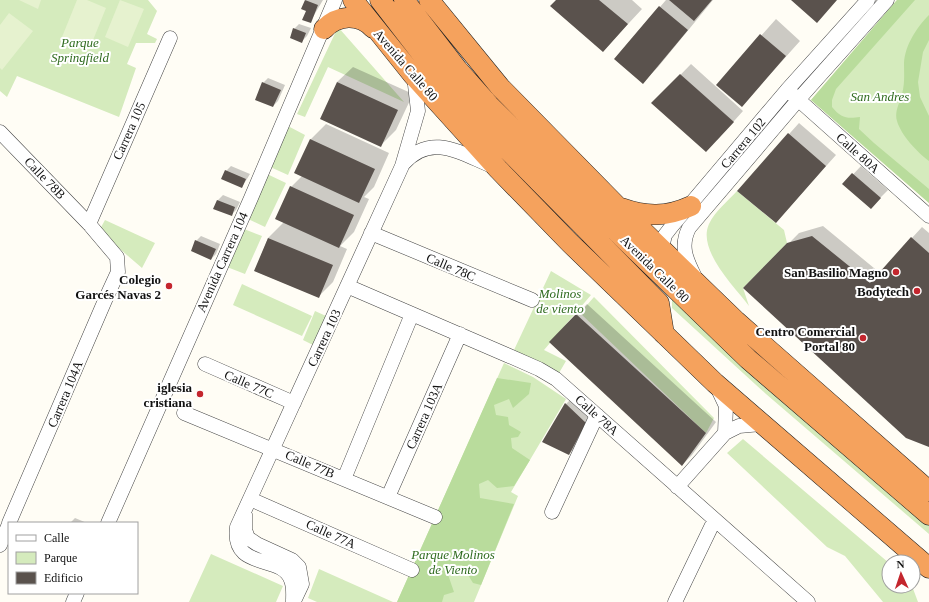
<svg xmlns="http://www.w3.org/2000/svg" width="929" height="602" viewBox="0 0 929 602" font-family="'Times New Roman',serif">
	<rect width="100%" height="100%" fill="#fffdf5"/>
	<path fill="#d5ebbd" d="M0,0h148l9,11 -10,23 10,5 -2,4h-19l-9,21 9,4 -17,49 -102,-41 -10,21 -7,-6z
		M897,0h32v203l-118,-103z
		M338,27l66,75 -76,-35 -23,50 -8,-3z
		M286,125l19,10 -17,40 -20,-9z
		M267,174l19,9 -21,44 -19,-9z
		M737,191l47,39 3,13 -44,45 6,18c-15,-20 -52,-56 -40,-82 6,-13 19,-23 28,-33z
		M105,220l50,23 -13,25 -43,-37z
		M244,229l18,7 -17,38 -18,-7z
		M551,271l40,24 -47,55 22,11 -7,12 -45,-23z
		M242,284l70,32 -10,20 -69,-31z
		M672,296l257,229v9l-163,-140 -94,-86z
		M594,297l120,121 -8,15 -126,-120z
		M315,311l11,5 -13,29 -10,-5z
		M504,363l29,14 33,22 -55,93 7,4 -44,106h-77z
		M743,439l146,124v23h23l6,16h-35l-38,-46 -18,-9 -100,-94z
		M211,554l72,32 -7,16h-87z
		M319,569l74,33h-76l-9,-4z"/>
	<path fill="#b9dc9c" d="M897,0h18l-79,89 -4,11v7c9,11 15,12 28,10l-1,12 15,14 55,46v14l-118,-103z
		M929,15v25l-6,12 -5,30 2,15 9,19v45c-12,-9 -28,-26 -32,-40 -3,-9 3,-19 5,-27 3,-11 2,-20 2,-31 1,-18 13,-36 25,-48z
		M497,378l34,5 -2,11 -16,14 -4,-9 -15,6 2,10 12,2 1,8 12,7 -3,5 -7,1 1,10 18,12 -16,26 -17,2 -9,-8 -9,4 1,14 34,6 -33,81 -8,-2 -11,-18 -17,1 9,26 -10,3 -2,7h-45z"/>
	<path fill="#e6f2cf" d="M19,0h22l-3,9z
		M77,0h10l19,8 -17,42 -27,-13z
		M120,0l24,9 -16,38 -23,-10z
		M9,13l24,18 -31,39 -2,-2v-43z"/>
	<path fill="#0003" d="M306,0h17l-13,22 -2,-11 -6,-3z
		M557,0h75l10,9 -39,42z
		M666,0h47l-55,67 -15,15 -28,-23z
		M776,19l24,22 -58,65 -25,-21z
		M299,24l12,4 -4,8 -5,5 -8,-12z
		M691,64l52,47 -26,29 -64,-37z
		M353,67l60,27 -17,36 -15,15 -44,-63z
		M268,78l17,7 -7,16 -5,5 -10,-23z
		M799,123l37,32 -50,56 -48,-20z
		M326,124l63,29 -15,34 -10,10 5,2 -15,33 -14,14 7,3 -14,33 -15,15 -63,-26 13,-33 16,-16 7,-35 11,-11 -7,-3 16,-34z
		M231,166l19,8 -8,13 -16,-16z
		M861,166l27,24 -10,10 -34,-16z
		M223,195l17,7 -4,8 -5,5 -17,-7 4,-8z
		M823,226l57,47 42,-46 7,6v213l-184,-158 54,-55z
		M201,236l19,8 -4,10 -5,5 -15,-18z
		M587,304l129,118 -24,33 -10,10 -131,-123z
		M574,396l19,19 -17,31 -7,8 -25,-12 22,-38z
		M75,518l12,5h-17z"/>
	<path fill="#5a524d" d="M305,0l13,5 -7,18 -9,-3 4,-9 -5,-2z
		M556,0h43l29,24 -25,28 -53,-46z
		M669,0h43l-18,21z
		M791,0h46l-20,23z
		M659,6l29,24 -45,54 -29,-25z
		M293,28l13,5 -4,10 -12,-5z
		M760,34l26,22 -44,51 -26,-22z
		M680,74l54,48 -28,30 -55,-49z
		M262,82l19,8 -8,17 -18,-7z
		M337,82l61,28 -17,37 -61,-28z
		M788,133l38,33 -50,57 -39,-32z
		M310,139l65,30 -16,34 -65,-30z
		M225,170l21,9 -4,9 -21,-9z
		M852,173l29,25 -10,11 -29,-25z
		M290,186l64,29 -15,33 -64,-29z
		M217,200l18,7 -3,9 -19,-7z
		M812,236l58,47 41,-46 18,16v194l-23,-9 -163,-150 44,-45z
		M268,238l65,27 -14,33 -65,-27z
		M195,240l21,9 -5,11 -20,-9z
		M576,314l130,119 -24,33 -133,-124z
		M565,403l21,20 -17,32 -27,-13z"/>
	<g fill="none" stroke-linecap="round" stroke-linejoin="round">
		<g stroke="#444" stroke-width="15">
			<path id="minor" d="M792,94l137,122
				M0,132l89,92 28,33 1,15 -12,26 -97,225
				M403,164c28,-32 57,-11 89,2
				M89,224l81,-186
				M371,233l161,67
				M660,256l5,-21 7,-9 115,-136 81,-90
				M694,275c-8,-16 -14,-29 -5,-47l109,-128 89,-100
				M347,286l160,69 32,14 17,10 252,223
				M205,364l89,39
				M718,389l8,17 -1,27
				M184,413l251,104
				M344,479l68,-165
				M677,487l48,-54 14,-7 22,-2
				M388,497l72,-163
				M250,499l162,71
				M552,512l45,-97
				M245,514v16l3,8 9,6 35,16 7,7 3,17 -8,17
				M108,523l143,-325 84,-198
				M0,545l9,-21
				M73,602l4,-9
				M293,602c0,-8 1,-15 -2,-22 -9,-27 -60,-8 -54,-53l165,-361 16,-55 -4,-35
				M675,602l39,-81"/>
		</g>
		<g stroke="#222" stroke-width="21">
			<path id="highway" d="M353,0l60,75 85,94 72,74 145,140 214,185
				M380,0l51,66 62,69 166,168 5,31
				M404,0l54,70 31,35 136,135 123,119 181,156
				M429,0l71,87 117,119 119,115 193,170
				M324,29c13,-14 35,-16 49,-1
				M621,208c25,9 46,9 70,-2"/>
		</g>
		<use href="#minor" stroke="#fff" stroke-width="14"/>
		<use href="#highway" stroke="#f5a25d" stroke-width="20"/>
	</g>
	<g fill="#c4262e" stroke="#fff" stroke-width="1.5">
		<circle cx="896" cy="272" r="4"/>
		<circle cx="169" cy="286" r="4"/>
		<circle cx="917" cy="291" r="4"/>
		<circle cx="863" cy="338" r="4"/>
		<circle cx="200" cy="394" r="4"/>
	</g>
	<g text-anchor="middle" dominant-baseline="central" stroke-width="4" stroke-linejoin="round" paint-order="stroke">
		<g font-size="13" font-style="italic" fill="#2f6b1f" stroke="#fff">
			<text x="80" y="42">Parque<tspan x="80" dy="15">Springfield</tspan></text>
			<text x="880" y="96">San Andres</text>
			<text x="560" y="293">Molinos<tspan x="560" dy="15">de viento</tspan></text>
			<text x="453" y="554">Parque Molinos<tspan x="453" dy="15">de Viento</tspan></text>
		</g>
		<g font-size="13" fill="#111" stroke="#fff">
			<text transform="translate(406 65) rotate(49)">Avenida Calle 80</text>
			<text transform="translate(129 131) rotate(-66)">Carrera 105</text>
			<text transform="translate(743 143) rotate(-50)">Carrera 102</text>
			<text transform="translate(858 153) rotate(42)">Calle 80A</text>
			<text transform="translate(45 178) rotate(46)">Calle 78B</text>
			<text transform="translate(222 262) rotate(-66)">Avenida Carrera 104</text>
			<text transform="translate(451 267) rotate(23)">Calle 78C</text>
			<text transform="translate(655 269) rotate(44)">Avenida Calle 80</text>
			<text transform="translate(324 338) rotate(-65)">Carrera 103</text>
			<text transform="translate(249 384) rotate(23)">Calle 77C</text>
			<text transform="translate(65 394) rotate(-67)">Carrera 104A</text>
			<text transform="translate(597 415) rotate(42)">Calle 78A</text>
			<text transform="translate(424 416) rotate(-66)">Carrera 103A</text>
			<text transform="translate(310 464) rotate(23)">Calle 77B</text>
			<text transform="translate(331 534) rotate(24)">Calle 77A</text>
		</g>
		<g font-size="13" font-weight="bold" fill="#111" stroke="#fff" text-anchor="end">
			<text x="888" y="272">San Basilio Magno</text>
			<text x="161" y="279">Colegio<tspan x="161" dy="15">Garcés Navas 2</tspan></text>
			<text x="909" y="291">Bodytech</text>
			<text x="855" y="331">Centro Comercial<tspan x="855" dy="15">Portal 80</tspan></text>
			<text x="192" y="387">iglesia<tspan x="192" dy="15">cristiana</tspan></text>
		</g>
	</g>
	<rect x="8" y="522" width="130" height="72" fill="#ffffff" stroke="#a0a0a0"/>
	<rect x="16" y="535" width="20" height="6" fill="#ffffff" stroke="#a0a0a0"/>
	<text x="44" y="542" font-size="12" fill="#111111">Calle</text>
	<rect x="16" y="552" width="20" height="12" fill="#d5ebbd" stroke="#a0a0a0"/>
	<text x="44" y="562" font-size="12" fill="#111111">Parque</text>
	<rect x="16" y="572" width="20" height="12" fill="#5a524d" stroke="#a0a0a0"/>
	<text x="44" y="582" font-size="12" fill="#111111">Edificio</text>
	<g transform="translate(901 574) rotate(357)"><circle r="19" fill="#ffffff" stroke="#a0a0a0"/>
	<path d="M0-3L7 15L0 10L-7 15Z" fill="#c4262e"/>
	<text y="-6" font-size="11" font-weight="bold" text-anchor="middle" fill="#111111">N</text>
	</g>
</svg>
